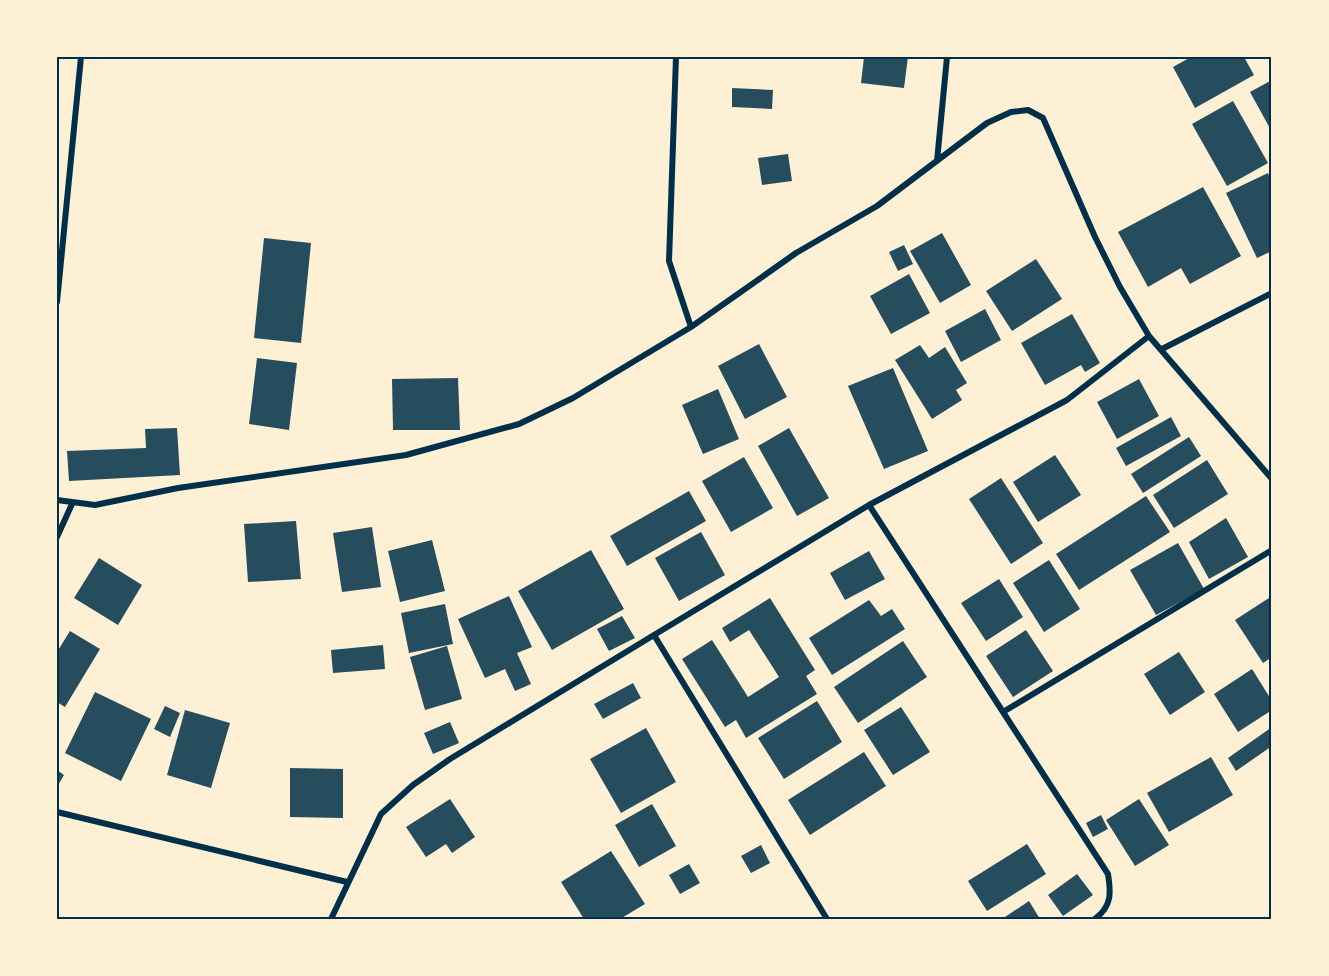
<svg xmlns="http://www.w3.org/2000/svg" width="1329" height="976" viewBox="0 0 1329 976" font-family="Jost,sans-serif">
	<rect width="100%" height="100%" fill="#fdf0d5"/>
	<path fill="#264d5e" d="M864,57h44l-4,31 -43,-5z
		M1191,57h53l10,18 -59,33 -22,-41z
		M1272,80v52l-22,-40z
		M732,88l41,2 -1,19 -40,-2z
		M1233,101l35,62 -41,23 -35,-62z
		M788,154l4,27 -30,4 -4,-27z
		M1268,173l4,10v68l-15,7 -31,-65z
		M1203,187l38,69 -51,28 -9,-16 -33,19 -30,-55z
		M942,233l29,52 -31,18 -30,-52z
		M264,238l47,5 -10,100 -47,-5z
		M904,245l9,19 -15,7 -9,-19z
		M1036,259l26,40 -50,32 -26,-40z
		M909,274l21,39 -39,21 -21,-38z
		M985,309l16,31 -40,22 -16,-31z
		M1072,314l28,49 -15,9 -4,-7 -36,20 -24,-42z
		M759,344l28,53 -42,22 -27,-53z
		M920,345l9,13 16,-11 22,36 -11,7 6,10 -30,19 -37,-59z
		M257,358l40,5 -8,67 -40,-6z
		M893,368l35,83 -44,18 -36,-83z
		M458,378l2,52h-67l-1,-51z
		M1139,379l20,37 -42,23 -20,-37z
		M718,389l21,50 -36,15 -21,-49z
		M1171,417l10,19 -55,30 -10,-18z
		M177,428l3,47 -111,6 -2,-30 79,-3 -1,-19z
		M789,428l40,70 -32,18 -39,-70z
		M1189,437l12,19 -58,37 -12,-19z
		M1055,455l26,40 -43,27 -25,-40z
		M744,457l29,51 -42,24 -29,-51z
		M1207,460l21,34 -54,34 -21,-33z
		M1001,478l42,65 -32,21 -42,-65z
		M689,491l17,30 -79,45 -17,-30z
		M1146,496l24,36 -91,58 -23,-36z
		M1226,518l22,39 -39,22 -20,-37z
		M296,521l5,58 -53,3 -4,-58z
		M372,527l9,60 -39,5 -9,-59z
		M701,532l24,43 -46,26 -24,-43z
		M432,540l13,51 -45,11 -12,-51z
		M1178,543l26,46 -48,26 -26,-45z
		M591,550l33,59 -72,41 -34,-59z
		M869,551l16,28 -40,21 -15,-27z
		M99,558l43,27 -24,40 -44,-27z
		M1049,560l31,49 -36,23 -31,-49z
		M999,579l24,38 -37,24 -25,-38z
		M509,596l23,51 -15,6 14,31 -16,7 -10,-22 -20,9 -27,-59z
		M1272,596v61l-9,6 -28,-43z
		M770,598l45,72 -9,6 11,18 -71,44 -10,-18 -11,7 -43,-68 30,-19 36,57 31,-20 -30,-47 -19,12 -8,-14z
		M869,600l12,16 11,-7 13,20 -73,46 -23,-37z
		M445,604l8,40 -44,9 -8,-40z
		M622,616l13,22 -26,13 -12,-22z
		M1026,630l27,41 -40,26 -27,-41z
		M70,631l30,18 -35,58 -8,-5v-50z
		M903,641l24,36 -69,46 -24,-36z
		M383,645l2,24 -52,4 -2,-23z
		M447,646l15,53 -37,11 -15,-53z
		M1179,652l26,40 -35,23 -26,-41z
		M1252,669l20,32v9l-34,22 -24,-38z
		M633,683l8,15 -38,21 -9,-15z
		M95,692l56,27 -30,62 -56,-28z
		M817,701l25,41 -58,37 -26,-41z
		M165,706l15,7 -10,24 -16,-8z
		M901,707l29,45 -37,23 -29,-45z
		M185,710l45,13 -19,65 -44,-13z
		M450,722l9,21 -26,11 -9,-21z
		M1272,727v19l-36,25 -8,-13z
		M646,728l30,54 -55,31 -31,-54z
		M864,752l22,34 -76,49 -22,-35z
		M1211,757l22,38 -64,37 -22,-39z
		M290,768l53,1v49l-53,-1z
		M57,770l7,5 -7,12z
		M450,799l25,38 -23,16 -6,-9 -20,13 -20,-30z
		M1139,799l30,46 -34,21 -29,-46z
		M652,804l24,42 -37,21 -24,-42z
		M1101,815l7,14 -15,8 -7,-14z
		M1027,844l19,30 -59,37 -19,-30z
		M761,845l9,18 -19,10 -10,-17z
		M611,851l34,53 -25,15h-36l-23,-37z
		M689,864l11,19 -20,11 -11,-19z
		M1077,874l16,21 -30,21 -15,-21z
		M1029,901l11,18h-38z"/>
	<g fill="none" stroke-linecap="round" stroke-linejoin="round">
		<path stroke="#003049" stroke-width="6" d="M676,57l-7,204 22,66
			M937,161l10,-104
			M57,302l24,-245
			M1149,336l-82,64 -198,105 134,207 269,-162
			M1162,349l110,-56
			M57,500l38,5 83,-17 228,-33 113,-31 54,-26 118,-71 105,-74 81,-47 110,-83 24,-11 17,-2 15,8 52,119 25,50 29,49 123,143
			M57,537l15,-33
			M1003,712l105,162c3,19 4,32 -13,45
			M57,812l290,70
			M331,919l50,-105 32,-29 37,-26 204,-124
			M827,919l-173,-284 215,-130"/>
	</g>
	<rect width="1329" height="976" fill="none" stroke="#fdf0d5" stroke-width="117"/>
	<rect x="58" y="58" width="1212" height="860" fill="none" stroke="#003049" stroke-width="2"/>
</svg>
